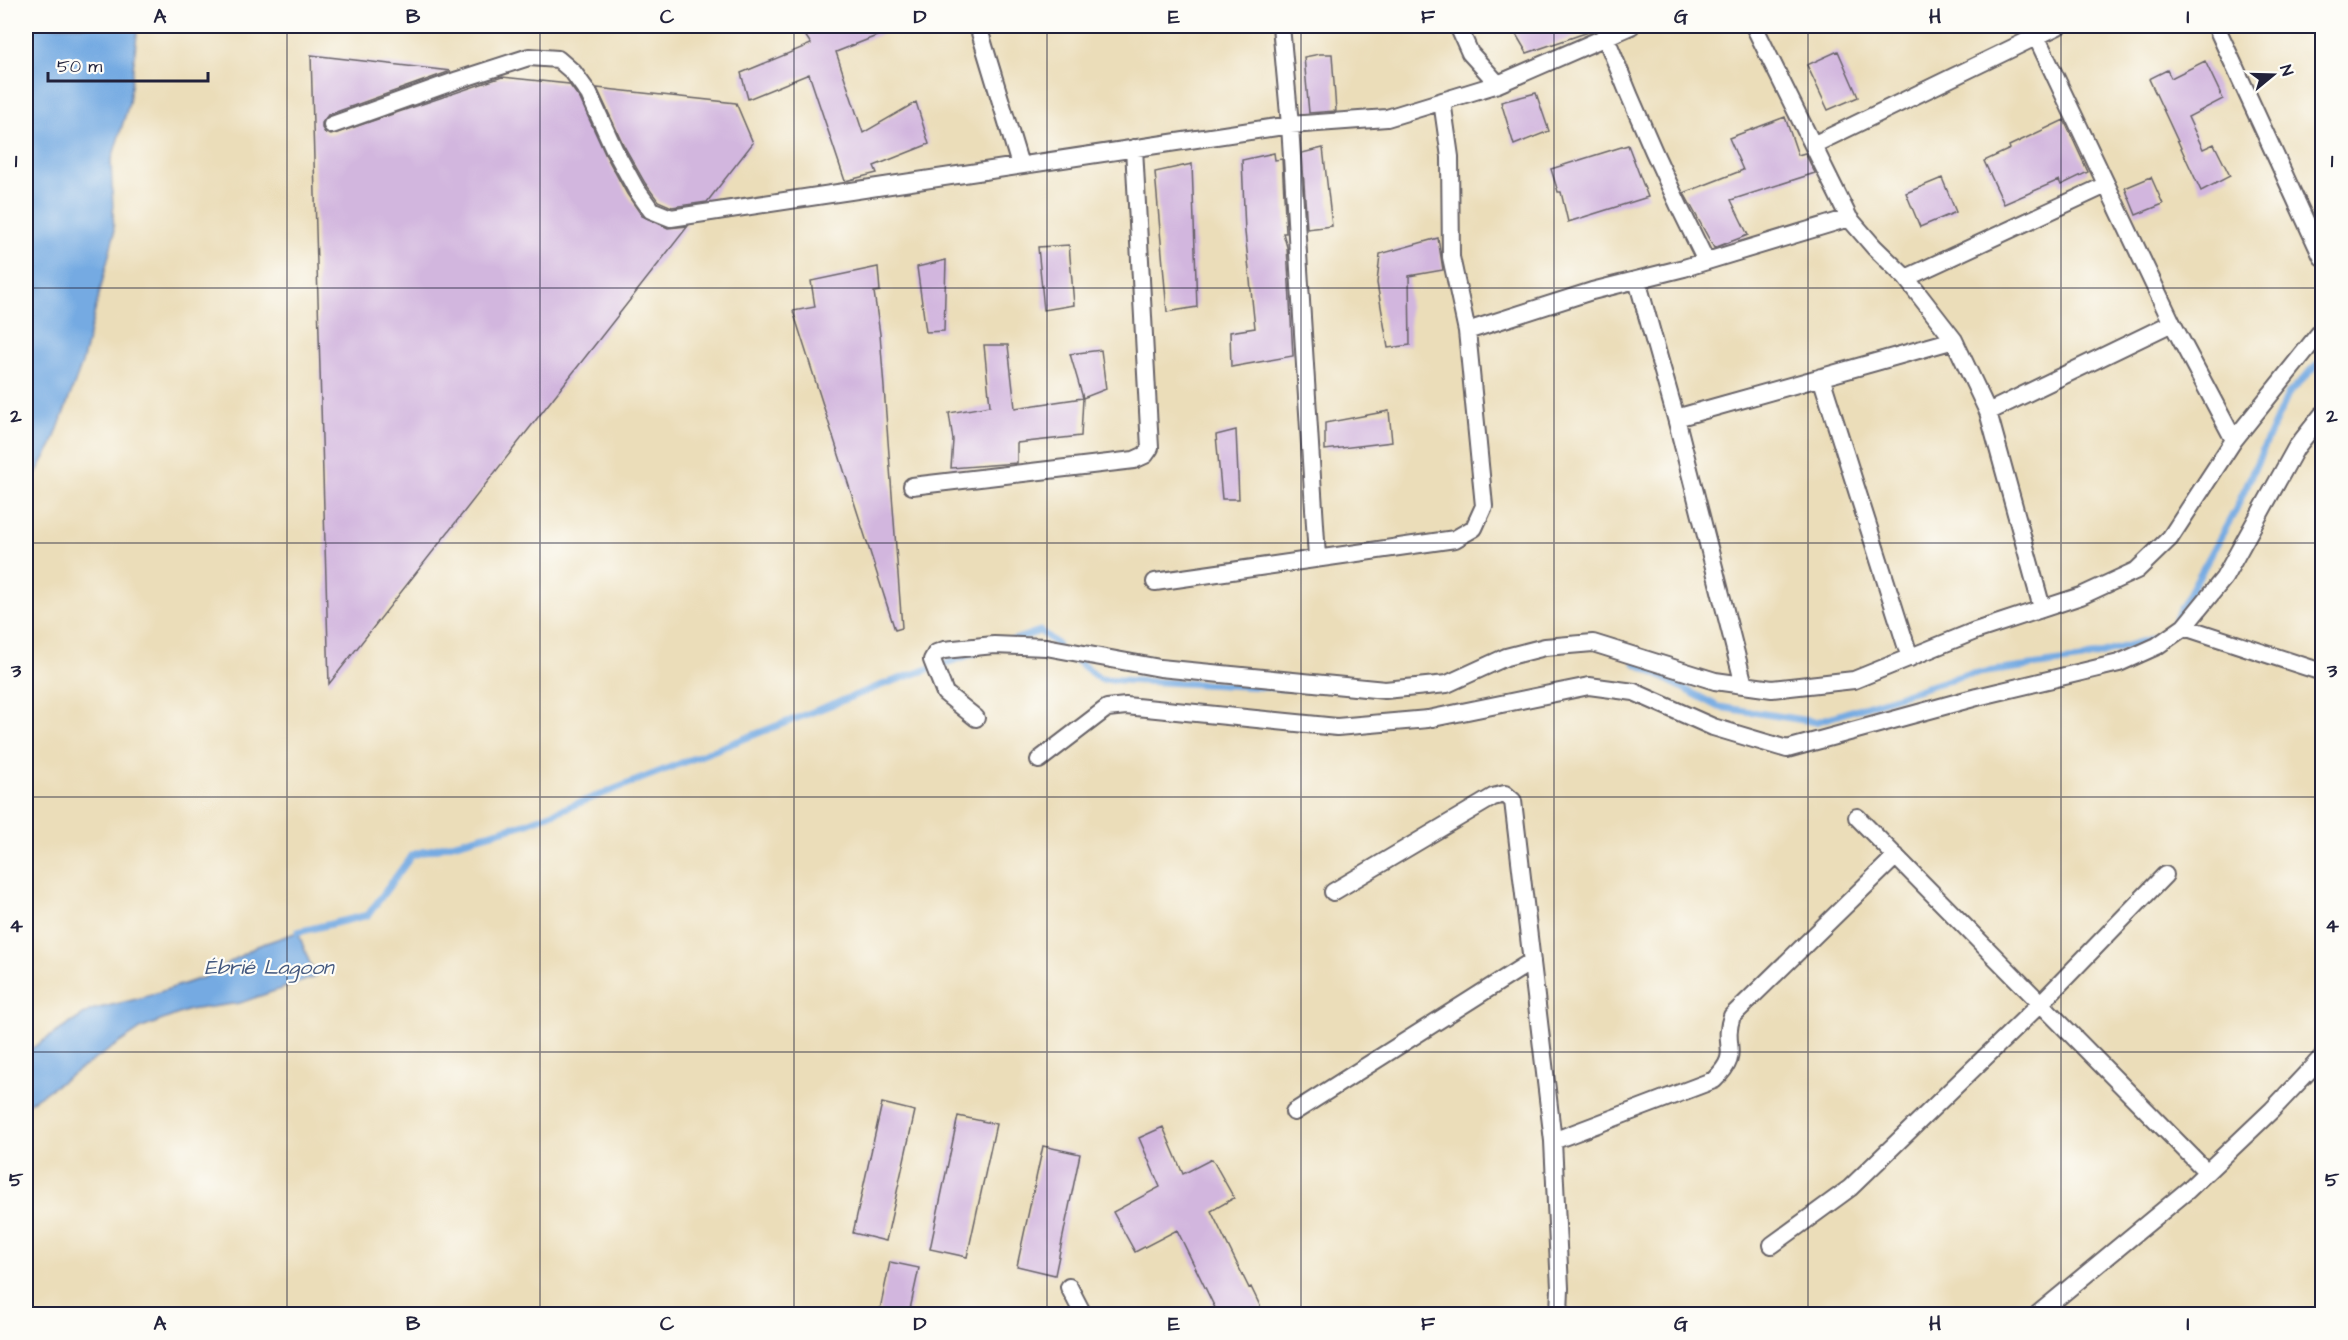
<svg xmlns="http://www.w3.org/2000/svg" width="2348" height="1340" viewBox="0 0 2348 1340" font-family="'Architects Daughter',sans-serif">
	<rect width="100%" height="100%" fill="#fdfcf7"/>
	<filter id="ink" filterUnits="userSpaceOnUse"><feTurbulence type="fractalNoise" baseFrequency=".0167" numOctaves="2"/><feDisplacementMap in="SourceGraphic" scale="12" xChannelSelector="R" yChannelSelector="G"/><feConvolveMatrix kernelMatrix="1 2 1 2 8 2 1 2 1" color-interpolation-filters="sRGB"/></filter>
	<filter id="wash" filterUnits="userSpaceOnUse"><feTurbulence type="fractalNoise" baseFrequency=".008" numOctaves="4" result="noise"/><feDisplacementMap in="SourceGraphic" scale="24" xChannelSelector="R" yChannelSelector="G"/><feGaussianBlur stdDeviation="1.35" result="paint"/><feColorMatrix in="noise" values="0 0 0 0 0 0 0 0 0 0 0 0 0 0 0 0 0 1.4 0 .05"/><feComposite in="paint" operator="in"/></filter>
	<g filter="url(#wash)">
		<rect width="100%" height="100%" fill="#ebddb9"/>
		<path fill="#74aae2" stroke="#4b668e" stroke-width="1.5" d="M26,26h112l-9,77 -18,59 3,73 -32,128 -30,82 -26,46z
			M298,932l17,45 -75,26 -51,7 -47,18 -116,77v-53l65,-42 50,-12 64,-21 52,-31z"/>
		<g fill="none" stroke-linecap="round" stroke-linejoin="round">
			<path stroke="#74aae2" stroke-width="7" d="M1011,641l29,-10 17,13
				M1072,657l28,22 184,9
				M1635,663l84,44 97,15 148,-47 119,-16 84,-25 69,-125 52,-115 34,-34
				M298,932l70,-17 44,-60 113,-31 357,-139 93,-32"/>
		</g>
		<g id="blocks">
			<path fill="#d2b6de" d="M799,26h103l-66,26 27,81 53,-31 13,42 -55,22 3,7 -32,8 -36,-107 -61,25 -7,-26 70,-29z
				M1511,26h88l1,2 -73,25z
				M1838,51l20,46 -30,13 -21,-45z
				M1320,54h12l4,57 -27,2 -5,-56z
				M311,55l140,16 -123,44 -6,8v5l3,5 6,2 171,-58 67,7 11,15 25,55 22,40 15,22 26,12 20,-2 -359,458z
				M2205,61l18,38 -35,18 15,32 11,-5 16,32 -29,15 -52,-112 18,-9 4,8z
				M597,88l139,15 17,40 -46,59 -35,5 -14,-6 -13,-18 -22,-39z
				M1536,93l13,38 -35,14 -13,-43z
				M1785,117l13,38 7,-2 10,20 -84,27 17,35 -34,13 -30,-55 59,-23 -14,-32z
				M2064,120l24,52 -27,13 -2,-5 -55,24 -20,-43 26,-12 -1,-3z
				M1628,145l20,52 -80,25 -7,-30h-3l-7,-23z
				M1323,148l9,78 -25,3 -5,-76z
				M1274,153l1,7 7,-1 4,74h-3l4,14 6,109 -62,11 -1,-35 25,-4 -10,-96 -3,-72z
				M1192,164l5,143 -30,5 -12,-140z
				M2151,177l12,27 -27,11 -11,-27z
				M1942,178l14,34 -36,15 -14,-34z
				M1438,238l5,32 -34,6 1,69 -22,3 -11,-65 3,-29z
				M1069,245l5,60 -30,5 -6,-63z
				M946,260l-2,71 -18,1 -9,-65z
				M878,267l2,24 -6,1 6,42 22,294 -7,2 -102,-319 22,-4 -4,-26z
				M984,345h24l7,63 68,-10 -2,38 -64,7v20l-66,5 2,-28 -4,-27 41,-7z
				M1101,350l5,39 -23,9 -13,-44z
				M1389,411l3,31 -67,8v-27z
				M1236,430l3,69h-17l-6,-64z
				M882,1103l33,8 -29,130 -33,-8z
				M958,1116l38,8 -29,133 -37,-8z
				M1163,1127l20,47 29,-15 22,39 -23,13 38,77 2,-1 13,27h-46l-41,-84 -42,22 -22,-40 47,-25 -21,-49z
				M1043,1146l37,8 -25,121 -38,-9z
				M890,1262l29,6 -10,46h-30z"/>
		</g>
	</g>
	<g filter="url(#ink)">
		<use href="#blocks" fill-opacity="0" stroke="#686367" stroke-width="1.5"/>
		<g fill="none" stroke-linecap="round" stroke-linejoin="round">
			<g stroke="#686367" stroke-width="20">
				<path id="street" d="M978,26l42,139
					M1281,26l9,99 27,432
					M1458,26l12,27 28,31
					M1754,26l95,192 25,29 32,31 48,62 34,72 54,196
					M2216,26l106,231
					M2036,36l136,287 62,117
					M1606,38c30,76 63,150 100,223
					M332,125l126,-45 71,-23 29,2 15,13 16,22 25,55 22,40 15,21 20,8 619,-93 97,-7 111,-34 133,-58
					M1813,145l245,-119
					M1906,278l200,-93
					M1637,280l39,138 68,267
					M1467,331l125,-40 92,-23 165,-50
					M1821,377l89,281
					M1988,412l184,-89
					M1676,418l278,-78
					M912,486l222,-26 11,-5 5,-7 -16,-300
					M1155,582l300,-43 19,-11 10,-22 -17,-175 -16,-74 -1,-100 -8,-56
					M2184,627l138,45
					M976,718l-31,-25 -13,-33 4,-7 8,-3 50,-5 52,2 114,21 225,22 62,-6 59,-27 39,-10 48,-4 122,38 57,8 82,-9 121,-49 106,-35 56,-26 33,-32 64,-98 88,-110
					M1039,760l68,-52 19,-2 211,21 91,-8 161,-33 45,6 79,35 74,22 190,-52 142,-34 38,-17 27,-19 40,-49 72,-130 26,-33
					M1857,817l350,355
					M1333,892l160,-95 12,-3 8,7 40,340 7,147 -1,26
					M1294,1112l238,-151
					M1553,1141l161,-61c29,-28 7,-32 18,-64l164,-160
					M1772,1245l78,-57 191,-185 124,-128
					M1069,1287l14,27
					M2038,1314l150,-124 84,-80 50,-53"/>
			</g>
			<use href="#street" stroke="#fff" stroke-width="16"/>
		</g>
	</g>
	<path fill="none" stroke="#22223b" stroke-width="1.5" stroke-opacity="0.55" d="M287,26v1288M540,26v1288M794,26v1288M1047,26v1288M1301,26v1288M1554,26v1288M1808,26v1288M2061,26v1288M26,288h2296M26,543h2296M26,797h2296M26,1052h2296"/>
	<g text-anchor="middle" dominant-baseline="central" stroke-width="4.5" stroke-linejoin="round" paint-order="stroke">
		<g font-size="21" font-style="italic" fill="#43587e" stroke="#fdfcf7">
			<text x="269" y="967">Ébrié Lagoon</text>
		</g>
	</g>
	<rect width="2348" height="1340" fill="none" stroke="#fdfcf7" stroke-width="66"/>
	<g transform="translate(2273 75) rotate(71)" stroke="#fdfcf7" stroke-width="4.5" paint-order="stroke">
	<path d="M0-4.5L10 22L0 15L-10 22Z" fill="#22223b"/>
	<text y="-9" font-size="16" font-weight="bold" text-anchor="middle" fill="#22223b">N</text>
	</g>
	<path d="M48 72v9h160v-9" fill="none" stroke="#22223b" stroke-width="3"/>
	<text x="57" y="72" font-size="18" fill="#22223b" stroke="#fdfcf7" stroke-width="4.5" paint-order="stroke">50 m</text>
	<rect x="33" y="33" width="2282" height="1274" fill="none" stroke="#22223b" stroke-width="2"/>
	<g font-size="20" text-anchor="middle" font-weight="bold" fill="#22223b">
		<text x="160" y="23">A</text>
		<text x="413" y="23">B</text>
		<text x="667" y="23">C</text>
		<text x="920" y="23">D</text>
		<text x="1174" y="23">E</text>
		<text x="1428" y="23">F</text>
		<text x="1681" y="23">G</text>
		<text x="1935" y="23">H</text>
		<text x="2188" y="23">I</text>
		<text x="16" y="167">1</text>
		<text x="2332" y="167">1</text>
		<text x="16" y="422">2</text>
		<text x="2332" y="422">2</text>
		<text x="16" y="677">3</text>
		<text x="2332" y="677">3</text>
		<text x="16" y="932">4</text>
		<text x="2332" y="932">4</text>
		<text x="16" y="1186">5</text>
		<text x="2332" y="1186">5</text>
		<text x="160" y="1330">A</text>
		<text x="413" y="1330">B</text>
		<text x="667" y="1330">C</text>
		<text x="920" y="1330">D</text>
		<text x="1174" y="1330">E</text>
		<text x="1428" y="1330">F</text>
		<text x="1681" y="1330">G</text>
		<text x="1935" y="1330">H</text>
		<text x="2188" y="1330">I</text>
	</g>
</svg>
